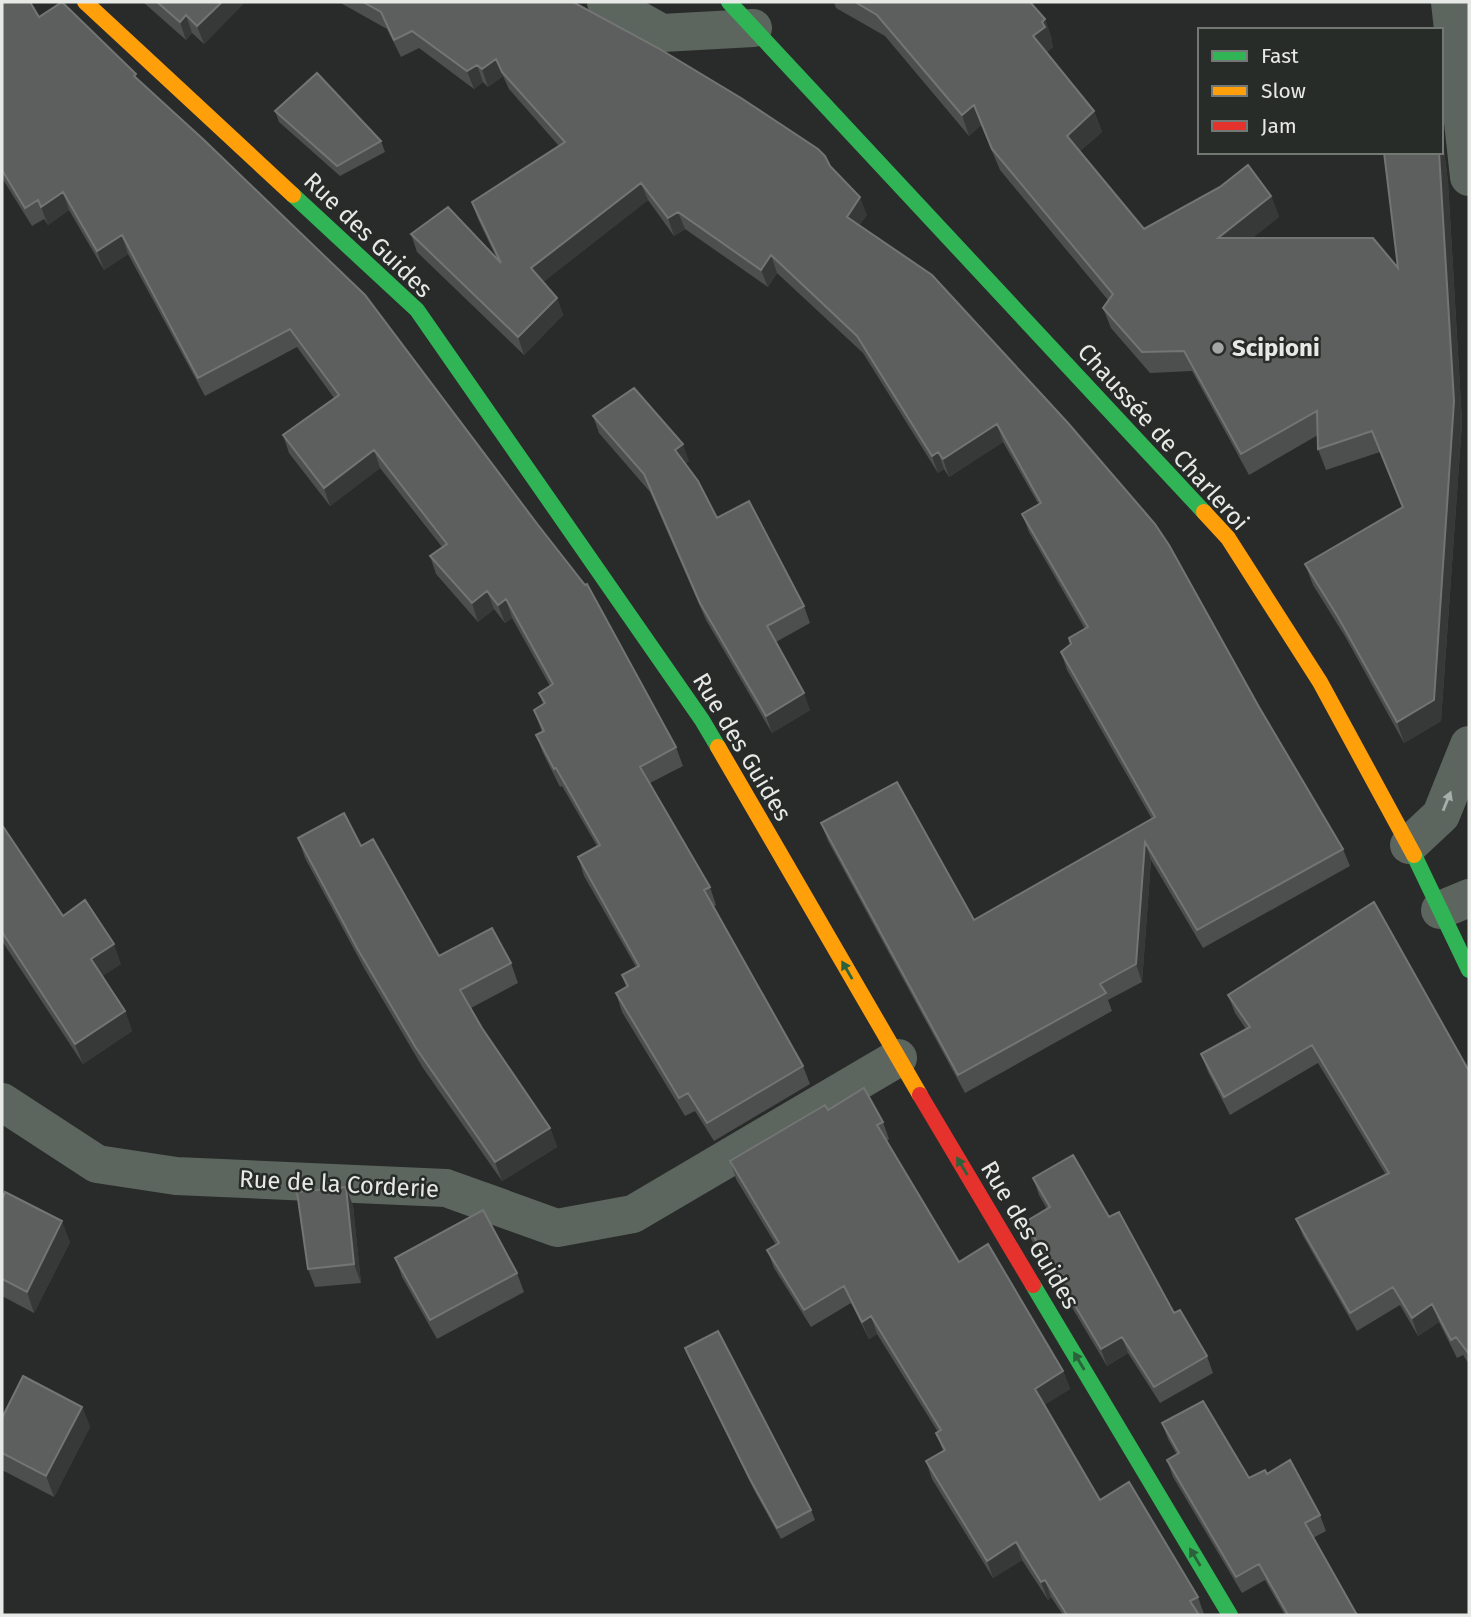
<svg xmlns="http://www.w3.org/2000/svg" width="1471" height="1617" viewBox="0 0 1471 1617" font-family="'Fira Sans',sans-serif">
	<rect width="100%" height="100%" fill="#292b2a"/>
	<g fill="none" stroke-linecap="round" stroke-linejoin="round">
		<path stroke="#5c665f" stroke-width="38" d="M606,2l56,31 91,-5
			M1450,2l19,175
			M1409,845l32,-30 28,-70
			M1440,910l29,-12
			M2,1102l95,62 79,12 270,12 111,40 76,-14 265,-156"/>
		<path stroke="#30b455" stroke-width="16" d="M729,2l475,510
			M293,195l124,115 285,410 16,27
			M1414,855l55,115
			M1033,1285l197,330"/>
		<path stroke="#ff9f0a" stroke-width="16" d="M85,2l208,193
			M1204,512l24,26 92,144 94,173
			M718,747l202,348"/>
		<path stroke="#e5322d" stroke-width="16" d="M920,1095l113,190"/>
	</g>
	<path fill="#4d4f4e" d="M2,2l37,15 99,63 538,667 7,19 -33,17 60,104 6,18 -3,2 90,159 7,18 -96,57 -19,-30 -10,5 -63,-104 -6,-19 10,-6 -4,-12 14,-8 -52,-91 -6,-19 19,-11 -35,-60 -2,1 -17,-34 -7,-18 6,-3 -8,-22 9,-6 -4,-11 11,-7 -38,-68 -7,5 -11,-14 -16,13 -42,-48 -6,-18 12,-9 -62,-79 -50,38 -41,-53 -6,-18 51,-37 -37,-51 -92,49 -77,-142 -24,16 -35,-60 -21,15 -4,-6 -12,7 -30,-48z
		M143,2h102l-41,42 -12,-11 -6,7z
		M339,2h234l257,164 37,49 -8,10 400,482 84,142 7,17 -147,82 -52,-88 -9,122 -34,18 4,11 -147,82 -137,-252 -7,-18 153,97 178,-101 -85,-149 -6,-18 10,-8 14,-15 -56,-97 -7,-18 17,-9 -36,-63 -54,35 -5,-8 -6,4 -75,-120 -86,-80 -9,14 -83,-58 -11,7 -26,-36 -105,82 14,16 6,17 -39,40 -107,-103 -6,-18 86,25 -19,-40 -6,-17 87,-56 -50,-57 -6,-13 -15,11 -5,-5 -9,7 -55,-41 -18,9 -14,-28z
		M834,2h196l15,17 7,21 -1,1 2,6 -6,5 47,59 8,21 -22,19 64,78 127,-33 8,21 -27,21 146,30 45,-126 5,40 14,240 -21,299 -37,22 -58,-105 -33,-53 -8,-21 97,-56 -22,-56 -54,18 -8,-21v-14l-69,40 -57,-104 -42,2 -39,-45 -8,-20 5,-8 -108,-130 -19,-45 -12,11 -84,-100 -49,-28z
		M275,111l106,30 4,11 -45,24 -61,-54z
		M593,416l96,45 -4,3 32,54 87,88 6,17 -34,19 34,68 -38,23 -66,-113 -56,-128 -51,-59z
		M2,825l61,91 58,48 -19,12 23,35 7,20 -49,33 -81,-123z
		M298,838l63,8 78,110 72,7 7,20 -47,25 11,20 68,100 7,19 -55,34 -79,-113 -59,-100 -59,-110z
		M1228,995l241,76v293l-6,-9 -6,3 -18,-36 -21,14 -18,-31 -43,26 -54,-95 -7,-17 90,-44 -68,-112 -88,52 -22,-43 -7,-18 45,-25 -11,-16z
		M828,1110l55,12 6,17 -2,2 72,121 104,109 7,18 -26,16 56,95 98,97 6,17 -141,1 -12,-18 -3,3 -26,-40 -29,18 -61,-99 -6,-18 17,-10 -7,-18 2,-1 -61,-98 -8,5 -18,-36 -40,24 -37,-59 -7,-18 9,-5 -40,-66 -6,-18z
		M1033,1178l76,39 65,96 33,43 6,17 -53,30 -32,-50 -21,13 -76,-127 -6,-17 22,-13 -8,-14z
		M346,1187l7,19 8,77 -46,4 -7,-18z
		M2,1199l68,43 -36,71 -32,-17z
		M395,1258l122,15 7,19 -87,47 -35,-62z
		M685,1348l126,162 4,10 -34,19 -27,-49 -65,-132z
		M82,1407l8,20 -36,70 -52,-27v-52z
		M1162,1423l87,55 18,-4 53,41 6,16 -13,7 44,77h-72l-20,-35 -23,13 -69,-116 -6,-17 10,-5 -9,-16z"/>
	<path fill="#373938" d="M222,2h23l-41,42 -7,-18z
		M186,15l6,18 -6,7 -6,-18z
		M1045,19l7,21 -1,1 2,6 -12,10 -8,-21 9,-14z
		M496,59l7,17 -15,11 -6,-18z
		M477,65l6,17 -9,7 -7,-18z
		M974,105l7,20 -12,11 -7,-21z
		M1094,111l8,21 -28,24 -7,-20z
		M1441,136l2,6 5,40 14,240 -21,299 -37,22 -7,-21 42,-570h2z
		M641,183l7,17 -110,86 -7,-18z
		M63,192l6,18 -21,15 -7,-18z
		M1271,196l8,21 -54,42 -7,-21z
		M860,197l7,18 -14,19 -6,-17z
		M678,212l7,17 -11,7 -6,-18z
		M122,235l6,19 -24,16 -7,-19z
		M771,255l6,18 -9,14 -7,-17z
		M557,298l6,17 -39,40 -6,-18z
		M997,424l6,18 -54,35 -6,-18z
		M683,444l6,17 -8,6 -6,-17z
		M374,450l6,18 -50,38 -6,-18z
		M938,452l6,17 -6,4 -6,-17z
		M487,591l7,18 -16,13 -6,-19z
		M506,599l6,19 -7,5 -7,-18z
		M804,693l6,17 -38,23 -6,-17z
		M1145,842l6,18 -9,122 -6,-18z
		M114,944l7,20 -23,15 -7,-20z
		M125,1011l7,20 -49,33 -8,-20z
		M550,1128l7,19 -55,34 -7,-19z
		M346,1187l7,19 8,77 -7,-19z
		M62,1221l8,21 -36,71 -7,-21z
		M1432,1304l7,18 -21,14 -6,-18z
		M871,1316l6,18 -8,5 -7,-17z
		M1122,1337l6,16 -21,13 -6,-17z
		M1063,1371l7,18 -29,18 -6,-18z
		M82,1407l8,20 -36,70 -8,-21z
		M1016,1542l6,18 -29,18 -6,-17z
		M1045,1580l6,17 -3,3 -7,-18z"/>
	<path fill="#5d5f5e" stroke="#737574" stroke-width="2" d="M2,2h28l9,15 23,-15 74,72 -2,2 70,64 161,155 173,230 47,60 2,-1 89,163 -36,20 70,120 -6,3 99,176 -96,57 -19,-30 -9,5 -63,-105 12,-7 -6,-11 17,-9 -61,-109 22,-12 -44,-77 -2,1 -18,-34 8,-4 -10,-21 11,-7 -6,-10 14,-9 -47,-85 -8,6 -11,-14 -15,12 -42,-47 17,-12 -73,-94 -50,38 -41,-53 56,-40 -49,-66 -92,49 -76,-143 -25,16 -34,-59 -22,15 -3,-7 -13,8 -23,-38z
		M157,2h65l-25,24 -11,-11 -6,7z
		M363,2h210l85,46 83,50 77,51 7,7 5,10 30,31 -13,20 85,58 136,148 87,101 14,21 90,162 84,142 -146,81 -52,-88 -9,122 -36,20 6,9 -148,82 -137,-252 76,-41 77,138 181,-103 -94,-165 10,-8 -2,-6 19,-11 -66,-113 19,-11 -44,-79 -54,35 -5,-7 -6,4 -75,-120 -86,-81 -10,15 -83,-58 -10,6 -27,-35 -110,85 26,30 -39,39 -107,-103 37,-27 53,56 -29,-61 93,-60 -63,-70 -6,-13 -14,10 -5,-4 -10,6 -55,-40 -18,9 -13,-28z
		M855,2h175l15,17 -3,3 3,5 -12,9 61,75 -27,25 77,93 76,-42 28,-22 23,31 -53,42h155l25,30 -14,-116h55l15,249 -20,299 -37,22 -59,-105 -33,-53 98,-57 -31,-76 -54,18 -1,-38 -76,43 -57,-103 -42,1 -39,-44 10,-14 -121,-145 -18,-44 -12,10 -85,-100z
		M317,73l64,68 -44,25 -62,-55z
		M634,388l49,56 -8,6 23,31 19,37 32,-17 55,105 -37,20 37,67 -38,23 -66,-113 -56,-129 -51,-58z
		M344,813l17,33 12,-7 66,117 53,-28 19,35 -51,27 22,38 68,100 -55,34 -79,-114 -59,-100 -59,-110z
		M2,825l61,91 22,-16 29,44 -23,15 34,52 -50,33 -73,-112z
		M1374,902l95,169v283l-13,-17 -5,3 -19,-36 -20,14 -19,-31 -43,26 -54,-94 93,-46 -77,-128 -88,52 -23,-43 49,-27 -22,-32z
		M864,1088l19,34 -6,3 82,137 29,-18 75,127 -28,18 65,111 29,-18 69,115 -8,4 9,14h-132l-22,-35 -4,2 -25,-40 -29,19 -61,-100 19,-11 -9,-17 5,-3 -70,-114 -9,6 -18,-36 -40,24 -37,-60 12,-7 -49,-82 95,-56 3,5z
		M1073,1155l36,62 10,-5 55,101 6,-3 27,46 -53,31 -32,-50 -21,12 -76,-127 25,-15 -17,-29z
		M346,1187l8,77 -46,5 -11,-77z
		M5,1192l57,29 -35,71 -25,-13v-80z
		M483,1210l34,63 -87,47 -35,-62z
		M718,1331l93,179 -34,18 -27,-49 -65,-131z
		M23,1376l59,31 -36,69 -44,-23v-35z
		M1203,1401l46,77 16,-8 2,4 23,-14 30,55 -15,8 52,92h-69l-29,-51 -23,13 -69,-117 12,-7 -17,-30z"/>
	<defs><path id="oneway-solid" d="M-6-.8H1V-3.2L6.5 0L1 3.2V.8H-6Z" transform="scale(1.75)"/></defs>
	<use fill="#a8aeaa" href="#oneway-solid" transform="translate(1447 801) rotate(-68)"/>
	<g fill="#2b623b">
		<use href="#oneway-solid" transform="translate(847 970) rotate(-120)"/>
		<use href="#oneway-solid" transform="translate(962 1166) rotate(-121)"/>
		<use href="#oneway-solid" transform="translate(1079 1361) rotate(-121)"/>
		<use href="#oneway-solid" transform="translate(1195 1557) rotate(-121)"/>
	</g>
	<circle fill="#a4a6a5" stroke="#282c29" stroke-width="2.5" cx="1218" cy="348" r="7"/>
	<g text-anchor="middle" dominant-baseline="central" stroke-width="5" stroke-linejoin="round" paint-order="stroke">
		<g font-size="24" fill="#e7e9e7" stroke="#282c29">
			<text transform="translate(368 235) rotate(44)">Rue des Guides</text>
			<text transform="translate(1163 437) rotate(48)">Chaussée de Charleroi</text>
			<text transform="translate(742 747) rotate(59)">Rue des Guides</text>
			<text transform="translate(339 1184) rotate(3)">Rue de la Corderie</text>
			<text transform="translate(1030 1235) rotate(59)">Rue des Guides</text>
		</g>
		<g font-size="24" font-weight="bold" fill="#e7e9e7" stroke="#282c29" text-anchor="start">
			<text x="1232" y="348">Scipioni</text>
		</g>
	</g>
	<rect width="1471" height="1617" fill="none" stroke="#e7e9e7" stroke-width="7"/>
	<rect x="1198" y="28" width="245" height="126" fill="#282c29" stroke="#747875" stroke-width="2"/>
	<rect x="1212" y="51" width="35" height="10" fill="#30b455" stroke="#747875" stroke-width="2"/>
	<text x="1261" y="63" font-size="21" fill="#e7e9e7">Fast</text>
	<rect x="1212" y="86" width="35" height="10" fill="#ff9f0a" stroke="#747875" stroke-width="2"/>
	<text x="1261" y="98" font-size="21" fill="#e7e9e7">Slow</text>
	<rect x="1212" y="121" width="35" height="10" fill="#e5322d" stroke="#747875" stroke-width="2"/>
	<text x="1261" y="133" font-size="21" fill="#e7e9e7">Jam</text>
</svg>
